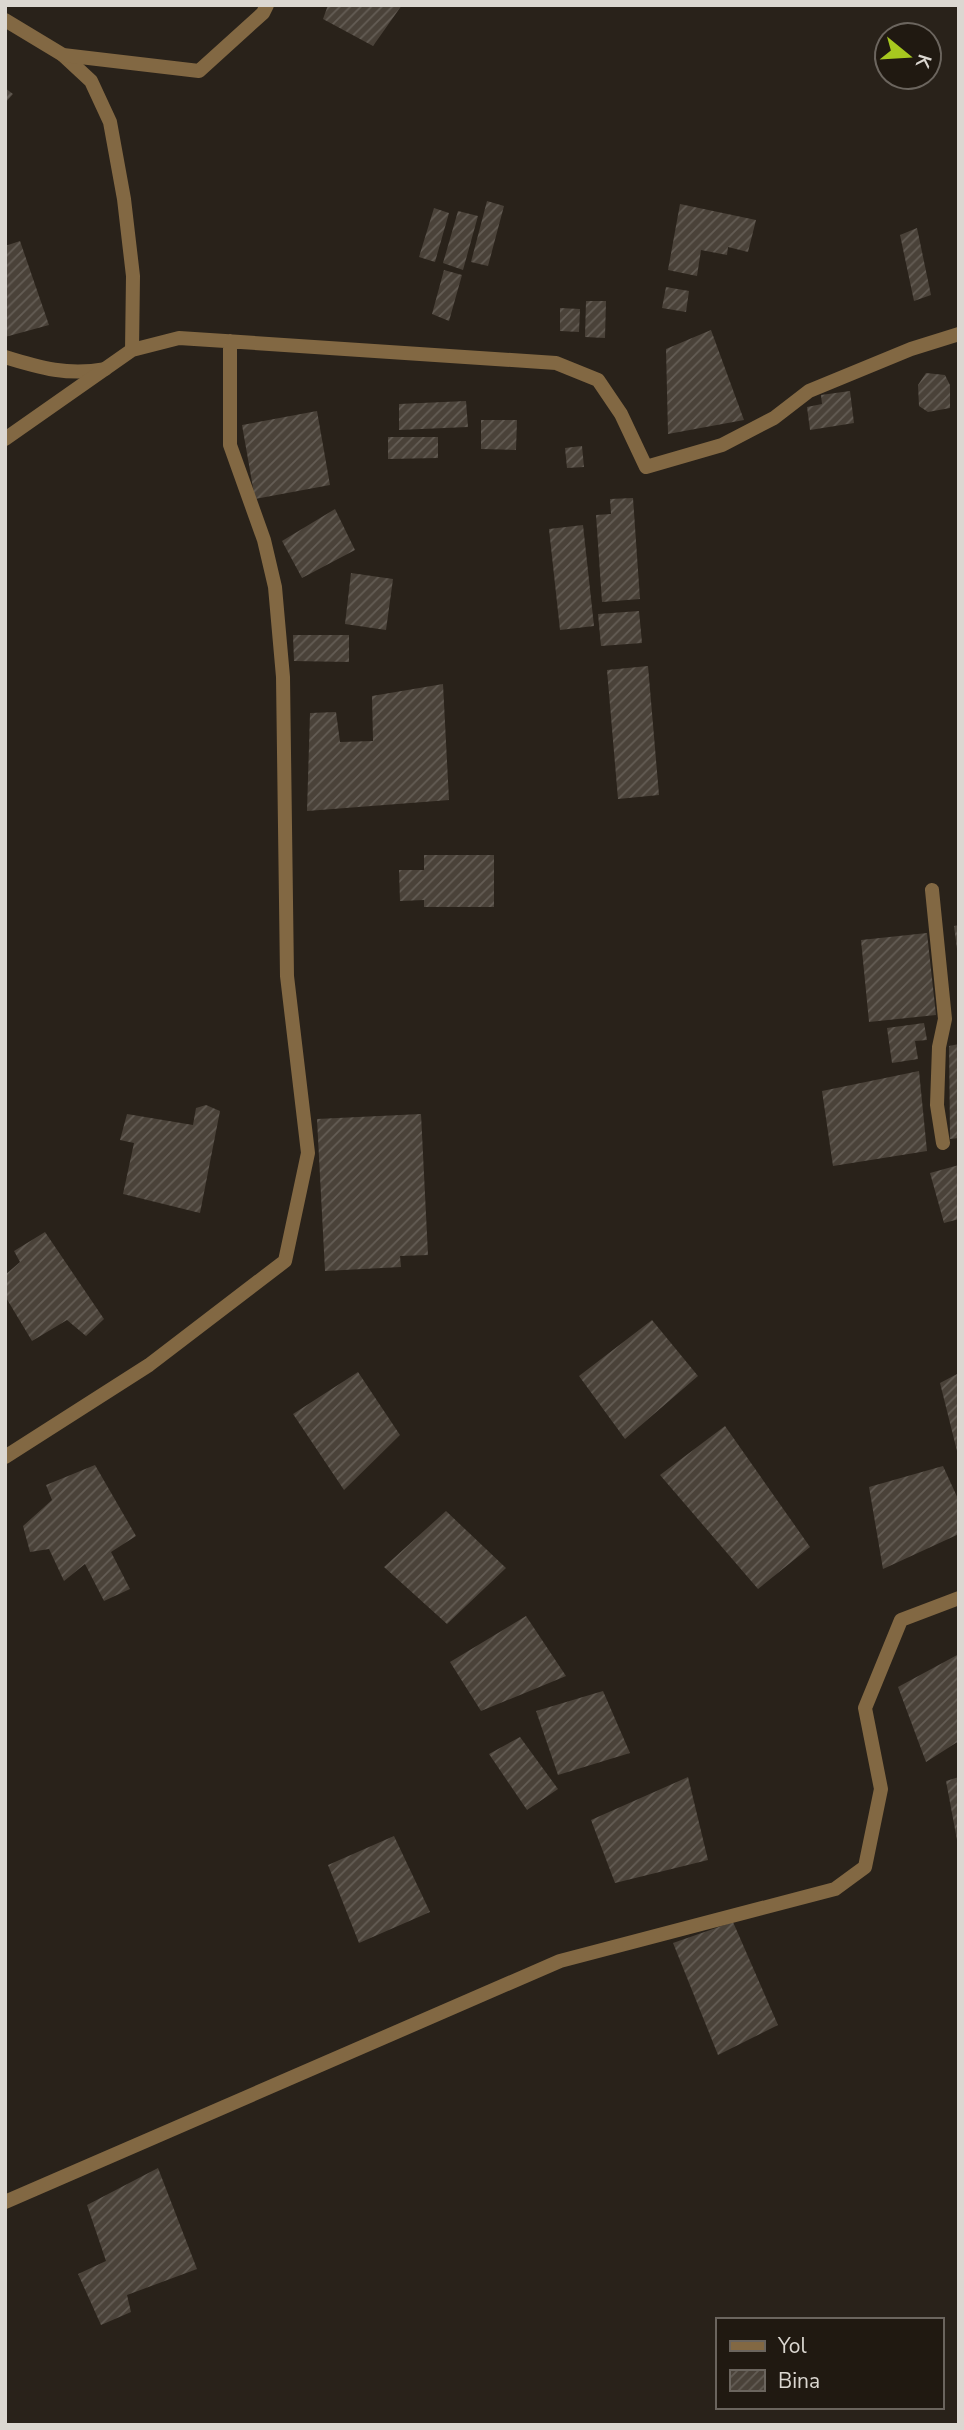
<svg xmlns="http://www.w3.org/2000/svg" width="964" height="2430" viewBox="0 0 964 2430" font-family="'Nunito Sans',sans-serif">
	<defs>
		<pattern id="building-hatch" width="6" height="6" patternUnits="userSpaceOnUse" patternTransform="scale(1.75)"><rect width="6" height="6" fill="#4a4239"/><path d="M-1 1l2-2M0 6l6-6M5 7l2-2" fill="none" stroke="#645d55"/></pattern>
	</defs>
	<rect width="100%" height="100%" fill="#29221a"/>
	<path fill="url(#building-hatch)" d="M328,5h74l-29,41 -50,-27z
		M5,88l8,6 -8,9z
		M487,201l17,5 -16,60 -17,-4z
		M680,204l76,16 -8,32 -20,-5 -1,8 -26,-5 -4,26 -29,-6z
		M434,208l15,5 -14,49 -16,-5z
		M458,211l20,5 -15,54 -20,-7z
		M917,228l14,67 -17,6 -14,-66z
		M20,241l29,84 -44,12v-91z
		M444,270l18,5 -13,46 -17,-7z
		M666,287l23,4 -3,21 -24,-4z
		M586,301h20l-1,37 -20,-1z
		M560,308l20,1 -1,23 -19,-1z
		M711,330l33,90 -76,14 -2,-85z
		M926,373l19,2 5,10v23l-22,4 -9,-6 -1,-21z
		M850,391l4,32 -44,7 -3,-23 15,-3 -1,-9z
		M466,401l2,26 -69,3v-26z
		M317,411l13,74 -75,14 -13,-74z
		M481,420h36l-1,30 -35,-1z
		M388,437h50v21l-50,1z
		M582,446l2,21 -17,1 -2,-20z
		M633,498l7,101 -38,3 -6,-87 15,-1 -1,-15z
		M335,509l20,41 -53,28 -20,-37z
		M583,525l11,101 -34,4 -11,-101z
		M351,573l42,6 -7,51 -41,-6z
		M639,611l3,32 -41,3 -3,-32z
		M293,635h56v27l-55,-1z
		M648,666l11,129 -41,4 -11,-129z
		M443,684l6,116 -142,11 3,-98 26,-1 4,30 33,-1 -1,-45z
		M424,855h70v52h-70v-7l-24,1 -1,-31h25z
		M959,925v24h-2l-3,-23z
		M927,933l9,82 -67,7 -8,-82z
		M924,1023l3,17 -12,1 3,18 -26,4 -5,-35z
		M959,1044v94l-9,1 -1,-93z
		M919,1071l8,80 -94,15 -11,-75z
		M206,1105l14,6 -20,102 -77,-19 11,-51 -14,-3 7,-26 66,11 3,-17z
		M421,1114l7,141 -28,1 1,11 -76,4 -8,-152z
		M959,1165v54l-15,4 -14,-50z
		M45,1232l59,87 -18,17 -19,-16 -35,21 -27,-45v-21l15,-13 -6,-11z
		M652,1320l46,56 -73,63 -46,-63z
		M358,1372l42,63 -56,55 -51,-76z
		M959,1373v82h-1l-18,-72z
		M725,1426l85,121 -52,42 -98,-114z
		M95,1465l41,71 -25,16 19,37 -26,12 -19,-37 -21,17 -15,-32 -19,3 -7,-26 29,-26 -6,-15z
		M943,1466l16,35v33l-76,35 -14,-82z
		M446,1511l60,57 -59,56 -63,-57z
		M526,1616l40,60 -85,35 -31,-49z
		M959,1654v87l-33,21 -28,-75z
		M603,1691l27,62 -72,22 -22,-64z
		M520,1737l38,52 -31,21 -38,-56z
		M688,1777l20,83 -93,23 -24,-63z
		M959,1777v62l-2,1 -11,-59z
		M394,1836l36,76 -71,31 -31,-78z
		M733,1922l45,103 -60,30 -45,-112z
		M158,2168l39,101 -70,26 4,17 -30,13 -23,-51 28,-13 -19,-56z"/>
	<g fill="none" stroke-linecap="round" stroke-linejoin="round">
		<path stroke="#826843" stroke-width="14" d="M5,357c35,11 64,19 100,12
			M932,890l13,129 -6,28 -2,58 6,38"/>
		<path stroke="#826843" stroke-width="14" d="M63,55l28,26 19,41 14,77 9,77 -1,74
			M5,439l127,-89 47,-12 377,25 42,17 23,34 25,53 76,-22 52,-27 35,-27 102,-42 48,-15
			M5,1457l144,-92 136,-104 23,-108 -21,-177 -4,-299 -8,-90 -11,-47 -34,-95v-104"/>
		<path stroke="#826843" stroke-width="14" d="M5,20l58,35 136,16 64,-58 4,-8
			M5,2202l555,-241 275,-72 30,-22 16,-78 -16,-81 36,-88 58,-22"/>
	</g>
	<rect width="964" height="2430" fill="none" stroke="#dbd7d1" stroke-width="14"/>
	<rect x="716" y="2318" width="228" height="91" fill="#201911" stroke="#6b655e" stroke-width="2"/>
	<rect x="730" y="2341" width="35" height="10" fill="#826843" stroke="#6b655e" stroke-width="2"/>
	<text x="778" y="2353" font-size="21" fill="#dbd7d1">Yol</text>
	<rect x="730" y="2370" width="35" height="21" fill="url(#building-hatch)" stroke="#6b655e" stroke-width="2"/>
	<text x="778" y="2388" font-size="21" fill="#dbd7d1">Bina</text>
	<g transform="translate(908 56) rotate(108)"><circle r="33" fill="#201911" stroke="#6b655e" stroke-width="2"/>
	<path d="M0-5L12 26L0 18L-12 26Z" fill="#a7c81f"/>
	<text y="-10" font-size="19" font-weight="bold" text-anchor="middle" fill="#dbd7d1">K</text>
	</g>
</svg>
